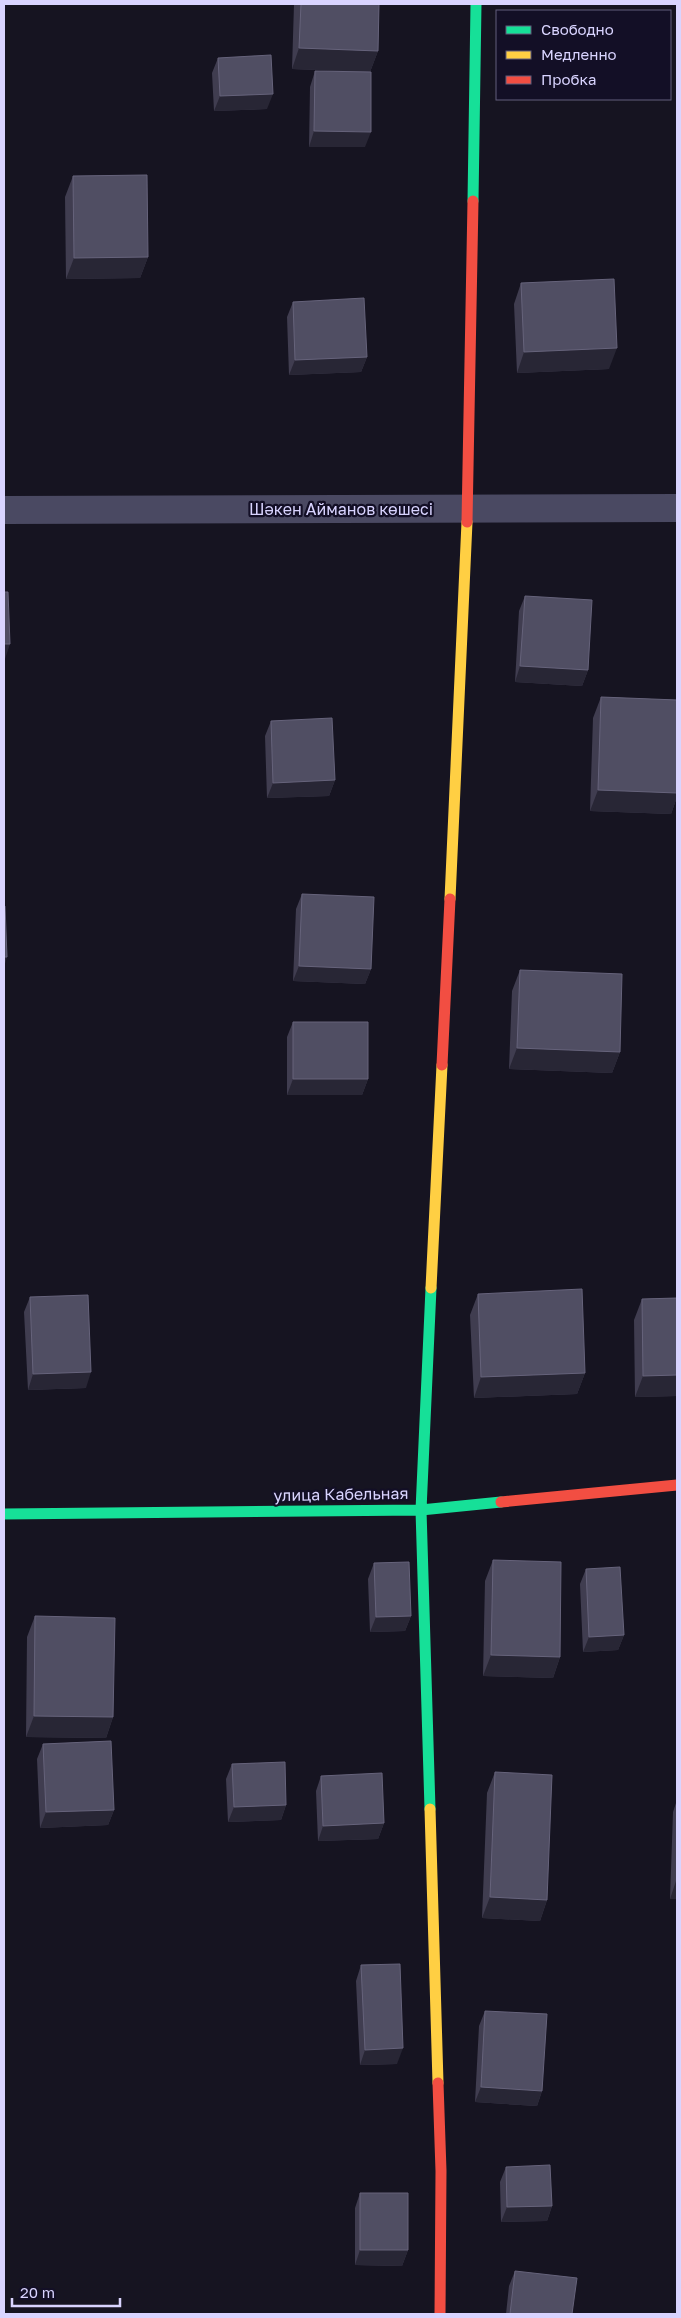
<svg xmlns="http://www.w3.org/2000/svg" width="681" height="2318" viewBox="0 0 681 2318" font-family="'Golos Text',sans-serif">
	<rect width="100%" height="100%" fill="#161421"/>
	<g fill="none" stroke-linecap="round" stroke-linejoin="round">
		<path stroke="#4a4962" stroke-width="28" d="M4,510l673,-2"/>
		<path stroke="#16e098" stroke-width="11" d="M473,201l3,-197
			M4,1514l417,-4 80,-8
			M430,1809l-9,-299 10,-222"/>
		<path stroke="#ffcf43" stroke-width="11" d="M450,899l17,-377
			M431,1288l11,-223
			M430,1809l8,274"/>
		<path stroke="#f24e42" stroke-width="11" d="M467,522l6,-321
			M442,1065l8,-166
			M501,1502l176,-17
			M438,2083l3,88 -1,143"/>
	</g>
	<path fill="#403d50" d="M294,4h85l-1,47 -8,21 -78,-3z
		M218,58l49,51 -53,2 -2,-38z
		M315,71l50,76h-56l1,-60z
		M73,176l75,81 -8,21 -74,1 -1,-82z
		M521,283l88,86 -92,4 -3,-69z
		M293,302l74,55 -6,15 -72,3 -2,-58z
		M525,596l63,74 -6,16 -67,-4 4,-71z
		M601,697l76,3v97l-6,17 -81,-3 3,-93z
		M271,721l64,59 -6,16 -62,2 -2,-62z
		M302,894l69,75 -6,15 -72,-3 3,-72z
		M520,970l100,82 -8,21 -103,-4 3,-78z
		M293,1022l75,57 -6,16h-75v-58z
		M478,1294l107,79 -8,21 -103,4 -4,-83z
		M30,1297l56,91 -58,2 -4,-78z
		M677,1298v98l-42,1 -1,-77 8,-21z
		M493,1560l67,97 -7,21 -70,-2 2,-95z
		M374,1563l37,53 -6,15 -35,1 -2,-53z
		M586,1569l38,66 -6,15 -35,2 -3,-68z
		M35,1616l78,101 -7,21 -80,-1 1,-100z
		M43,1744l71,66 -6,15 -68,3 -3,-69z
		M232,1764l54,41 -5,15 -53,2 -2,-43z
		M495,1772l52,128 -7,21 -58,-3 5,-125z
		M321,1776l63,47 -6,16 -60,2 -2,-50z
		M677,1800v99h-7l3,-87z
		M361,1965l36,99 -37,1 -4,-84z
		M485,2011l57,80 -5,15 -62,-4 4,-76z
		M506,2167l46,39 -5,15 -46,1 -1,-40z
		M360,2193l48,57 -6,16 -47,-1v-57z
		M515,2271l57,43h-66l3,-28z"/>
	<path fill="#282635" d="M299,48l79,3 -8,21 -78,-3z
		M273,94l-6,15 -53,2 6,-15z
		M314,131l57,1 -6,15h-56z
		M148,257l-8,21 -74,1 8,-21z
		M617,348l-8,21 -92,4 7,-21z
		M367,357l-6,15 -72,3 6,-15z
		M4,644h6l-5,15h-1z
		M520,666l68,4 -6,16 -67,-4z
		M335,780l-6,16 -62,2 6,-15z
		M598,790l79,3v4l-6,17 -81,-3z
		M4,957h3l-3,10z
		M299,966l72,3 -6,15 -72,-3z
		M517,1048l103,4 -8,21 -103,-4z
		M293,1079h75l-6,16h-75z
		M91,1372l-5,16 -58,2 5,-16z
		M585,1373l-8,21 -103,4 7,-21z
		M677,1375v21l-42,1 8,-21z
		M411,1616l-6,15 -35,1 6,-15z
		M624,1635l-6,15 -35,2 6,-15z
		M491,1655l69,2 -7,21 -70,-2z
		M34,1716l79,1 -7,21 -80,-1z
		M286,1805l-5,15 -53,2 6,-15z
		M114,1810l-6,15 -68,3 6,-16z
		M384,1823l-6,16 -60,2 5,-15z
		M677,1878v21h-7z
		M490,1897l57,3 -7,21 -58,-3z
		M403,2048l-6,16 -37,1 5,-15z
		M481,2087l61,4 -5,15 -62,-4z
		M552,2206l-5,15 -46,1 6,-15z
		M360,2250h48l-6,16 -47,-1z"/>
	<path fill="#504e63" stroke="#66637b" d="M301,4h78l-1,47 -79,-3z
		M271,55l2,39 -53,2 -2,-38z
		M315,71l56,1v60l-57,-1z
		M147,175l1,82 -74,1 -1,-82z
		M614,279l3,69 -93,4 -3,-69z
		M364,298l3,59 -72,3 -2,-58z
		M4,592h4l2,52h-6z
		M525,596l67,4 -4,70 -68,-4z
		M601,697l76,3v93l-79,-3z
		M332,718l3,62 -62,3 -2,-62z
		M302,894l72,3 -3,72 -72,-3z
		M4,906h1l2,51h-3z
		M520,970l102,4 -2,78 -103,-4z
		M293,1022h75v57h-75z
		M582,1289l3,84 -104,4 -3,-83z
		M88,1295l3,77 -58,2 -3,-77z
		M677,1298v77l-34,1 -1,-77z
		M493,1560l68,2 -1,95 -69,-2z
		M409,1562l2,54 -35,1 -2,-54z
		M620,1567l4,68 -35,2 -3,-68z
		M35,1616l80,2 -2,99 -79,-1z
		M111,1741l3,69 -68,2 -3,-68z
		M285,1762l1,43 -52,2 -2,-43z
		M495,1772l57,3 -5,125 -57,-3z
		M382,1773l2,50 -61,3 -2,-50z
		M400,1964l3,84 -38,2 -4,-85z
		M485,2011l62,3 -5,77 -61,-4z
		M550,2165l2,41 -45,1 -1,-40z
		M360,2193h48v57h-48z
		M515,2271l62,7 -5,36h-62z"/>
	<g text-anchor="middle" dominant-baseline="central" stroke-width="4.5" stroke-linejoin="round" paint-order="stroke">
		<g font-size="16" fill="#d9d4ff" stroke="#130f26">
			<text x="341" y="509">Шәкен Айманов көшесі</text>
			<text transform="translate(341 1494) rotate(-1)">улица Кабельная</text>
		</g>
	</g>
	<rect width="681" height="2318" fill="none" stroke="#d9d4ff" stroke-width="10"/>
	<rect x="496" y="10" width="175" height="90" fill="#130f26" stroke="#625e7d"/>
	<rect x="506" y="26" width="25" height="8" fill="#16e098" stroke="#625e7d"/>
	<text x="541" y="35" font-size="15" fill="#d9d4ff">Свободно</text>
	<rect x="506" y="51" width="25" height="8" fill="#ffcf43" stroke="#625e7d"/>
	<text x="541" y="60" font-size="15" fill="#d9d4ff">Медленно</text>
	<rect x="506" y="76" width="25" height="8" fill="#f24e42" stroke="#625e7d"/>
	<text x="541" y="85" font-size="15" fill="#d9d4ff">Пробка</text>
	<path d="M12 2298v8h108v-8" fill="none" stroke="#d9d4ff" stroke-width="2.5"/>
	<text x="20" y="2298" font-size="15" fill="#d9d4ff" stroke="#130f26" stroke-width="4" paint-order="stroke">20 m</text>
</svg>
